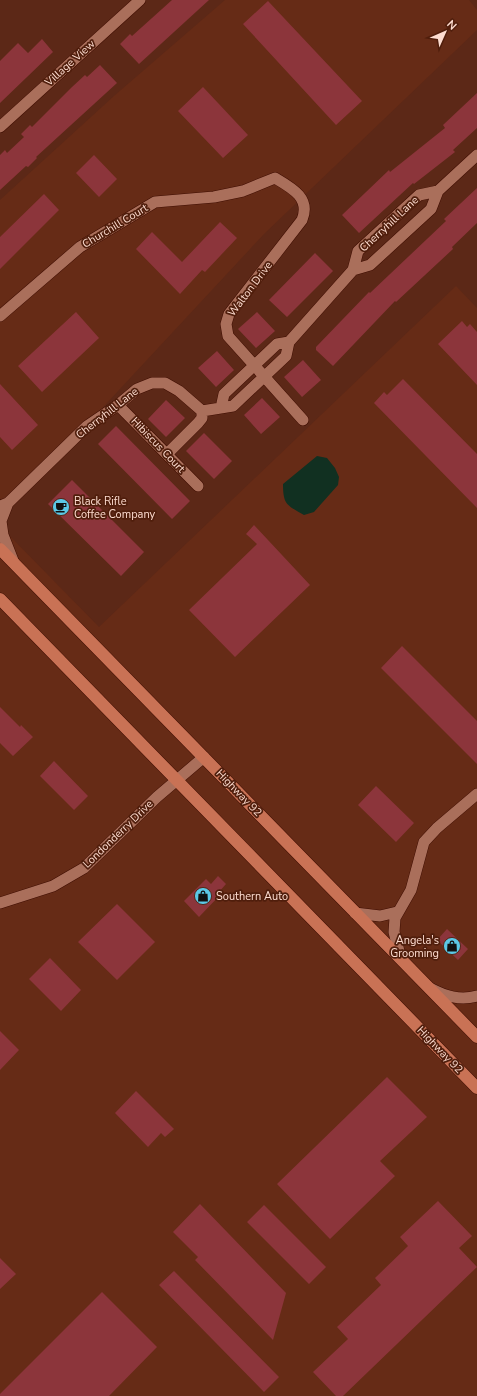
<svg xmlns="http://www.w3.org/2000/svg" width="477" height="1396" viewBox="0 0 477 1396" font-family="'Nunito Sans',sans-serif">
	<rect width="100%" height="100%" fill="#5c2817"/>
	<path fill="#662b16" d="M225,0h244l8,10v20l-213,204 -264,284v-318l114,-104z
		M456,286l21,22v1088h-477v-870l99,101z"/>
	<path fill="#113021" d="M317,456l10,2 8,10 4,9 -1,8 -24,27 -10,3c-17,-10 -21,-10 -21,-31z"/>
	<path fill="#8c353b" d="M172,0h37l-70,64 -19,-20 10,-10 2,2z
		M268,1l94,100 -26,24 -93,-101z
		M42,39l11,13 -53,51v-42l18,-18 10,10z
		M100,65l17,18 -81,74 1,1 -9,9 -2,-1 -26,24v-35l5,-5 2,3 17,-16 -3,-3 9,-9 2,2 40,-40 13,-12 2,2z
		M203,87l45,48 -25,23 -45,-47z
		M477,93v35l-24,22 2,2 -41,32 -1,-1 -54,50 -17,-18 47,-45 1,2 55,-44 -2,-3z
		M94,155l23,24 -18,18 -23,-24z
		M477,188v35l-25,24 1,2 -57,53 -1,-1 -62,65 -17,-16v-3l53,-55 1,1 76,-72 -2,-2z
		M44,194l15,16 -59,59v-32z
		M220,222l17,16 -32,34 -3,-2 -22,24 -44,-45 16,-17 30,30z
		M315,253l18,18 -46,46 -18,-17z
		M76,312l23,26 -57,54 -24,-26z
		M257,312l18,19 -19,17 -18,-19z
		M462,321l5,6 3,-3 7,8v53l-39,-41z
		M217,351l17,19 -18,17 -18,-19z
		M303,360l18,20 -19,17 -18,-20z
		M403,379l74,75v54l-103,-105 10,-11 3,3z
		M0,384l38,41 -26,25 -12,-13z
		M262,398l18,19 -19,17 -17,-19z
		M166,400l19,18 -19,19 -18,-18z
		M116,426l74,75 -18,18 -74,-75z
		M204,433l28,28 -18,18 -28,-28z
		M72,480l72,72 -23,24 -73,-72z
		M254,525l56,60 -75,72 -46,-47 68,-66 -11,-10z
		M402,646l75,75v43l-96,-96z
		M0,707l20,20 1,-2 12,12 -20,19 -13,-13z
		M54,761l34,35 -14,14 -34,-34z
		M376,786l38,37 -18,19 -38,-37z
		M218,876l8,8 -7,8 2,2 -22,23 -15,-16 22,-22 5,5z
		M117,904l38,38 -38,38 -39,-38z
		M447,929l21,20 -10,11 -21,-20z
		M50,958l31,32 -20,21 -32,-32z
		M0,1031l19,19 -19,20z
		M387,1077l40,40 -47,44 15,15 -65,63 -53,-55z
		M136,1091l38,38 -9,8 -4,-4 -13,14 -33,-34z
		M438,1201l34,35 -13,12 18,19 -134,129h-7l-23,-24 35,-33 -11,-12 44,-42 -6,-7 33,-32 -8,-9z
		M200,1204l86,89 -13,47 -78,-80 3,-3 -25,-25z
		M264,1205l62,62 -17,17 -62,-62z
		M0,1258l16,16 -16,15z
		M174,1271l105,106 -15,15 -105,-107z
		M102,1292l55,55 -48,49h-109v-2z"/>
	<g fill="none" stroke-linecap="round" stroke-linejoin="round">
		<g stroke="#3f0d00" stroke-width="12">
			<path id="street" d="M0,127l140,-127
				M353,270l17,-5 61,-56 7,-18 39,-36
				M0,316l80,-69 75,-45 59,-5 29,-6 32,-13c17,10 36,20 27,42l-73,94 -3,10 2,12 75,84
				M118,405l80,81
				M221,408l3,-14 53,-50 12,-2
				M167,454l31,-31 4,-5v-7
				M8,503l-7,18 2,14 11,28
				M0,506l8,-3 79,-77 31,-21 19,-16 15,-6h13l14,8 23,20 31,-5 53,-50 3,-14 64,-72 5,-19 61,-56 19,-4
				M0,903l53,-17 31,-18 73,-71 47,-40
				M355,913l25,3 17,-4
				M401,959l-7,-27 1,-14 16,-28 13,-48 13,-14 40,-34
				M430,988c15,8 30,13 47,8"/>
		</g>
		<g stroke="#3f0d00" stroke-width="13">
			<path id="primary" d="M0,549l477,488
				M0,599l477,489"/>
		</g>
		<use href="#street" stroke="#aa6f5b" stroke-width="11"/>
		<use href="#primary" stroke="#c97255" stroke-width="12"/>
	</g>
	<defs>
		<g id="cafe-disc" transform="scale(0.9)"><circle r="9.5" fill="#5bc8e6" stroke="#501e0c"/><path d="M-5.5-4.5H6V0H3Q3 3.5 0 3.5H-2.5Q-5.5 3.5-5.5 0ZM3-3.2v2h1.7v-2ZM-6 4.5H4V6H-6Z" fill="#111"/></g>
		<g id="shop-disc" transform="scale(0.9)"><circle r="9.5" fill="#5bc8e6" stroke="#501e0c"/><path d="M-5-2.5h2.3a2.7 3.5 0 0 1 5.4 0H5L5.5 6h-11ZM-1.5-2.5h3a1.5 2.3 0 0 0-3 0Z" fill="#111"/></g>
	</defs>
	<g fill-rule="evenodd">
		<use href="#cafe-disc" x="61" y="507"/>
		<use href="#shop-disc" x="203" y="896"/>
		<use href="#shop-disc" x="452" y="946"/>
	</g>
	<g text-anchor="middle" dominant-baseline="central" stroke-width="3.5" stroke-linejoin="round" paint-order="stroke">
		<g font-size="11" fill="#fddcd0" stroke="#501e0c">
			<text transform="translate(70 63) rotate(-42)">Village View</text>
			<text transform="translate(389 224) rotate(-43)">Cherryhill Lane</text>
			<text transform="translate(115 226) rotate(-31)">Churchill Court</text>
			<text transform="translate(250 289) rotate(-53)">Walton Drive</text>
			<text transform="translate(107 413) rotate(-38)">Cherryhill Lane</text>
			<text transform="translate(158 445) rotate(46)">Hibiscus Court</text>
			<text transform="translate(239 793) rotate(46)">Highway 92</text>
			<text transform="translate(118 834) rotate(-44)">Londonderry Drive</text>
			<text transform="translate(440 1050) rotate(46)">Highway 92</text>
		</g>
		<g font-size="11" fill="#fddcd0" stroke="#501e0c" text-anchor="start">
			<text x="74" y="501">Black Rifle<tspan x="74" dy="13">Coffee Company</tspan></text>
			<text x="216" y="896">Southern Auto</text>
			<text x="439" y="940" text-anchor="end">Angela's<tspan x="439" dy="13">Grooming</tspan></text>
		</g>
	</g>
	<g transform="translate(445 32) rotate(45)" stroke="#501e0c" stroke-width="3" paint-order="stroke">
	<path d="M0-3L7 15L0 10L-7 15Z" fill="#fddcd0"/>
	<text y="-6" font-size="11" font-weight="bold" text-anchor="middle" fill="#fddcd0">N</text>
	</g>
</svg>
